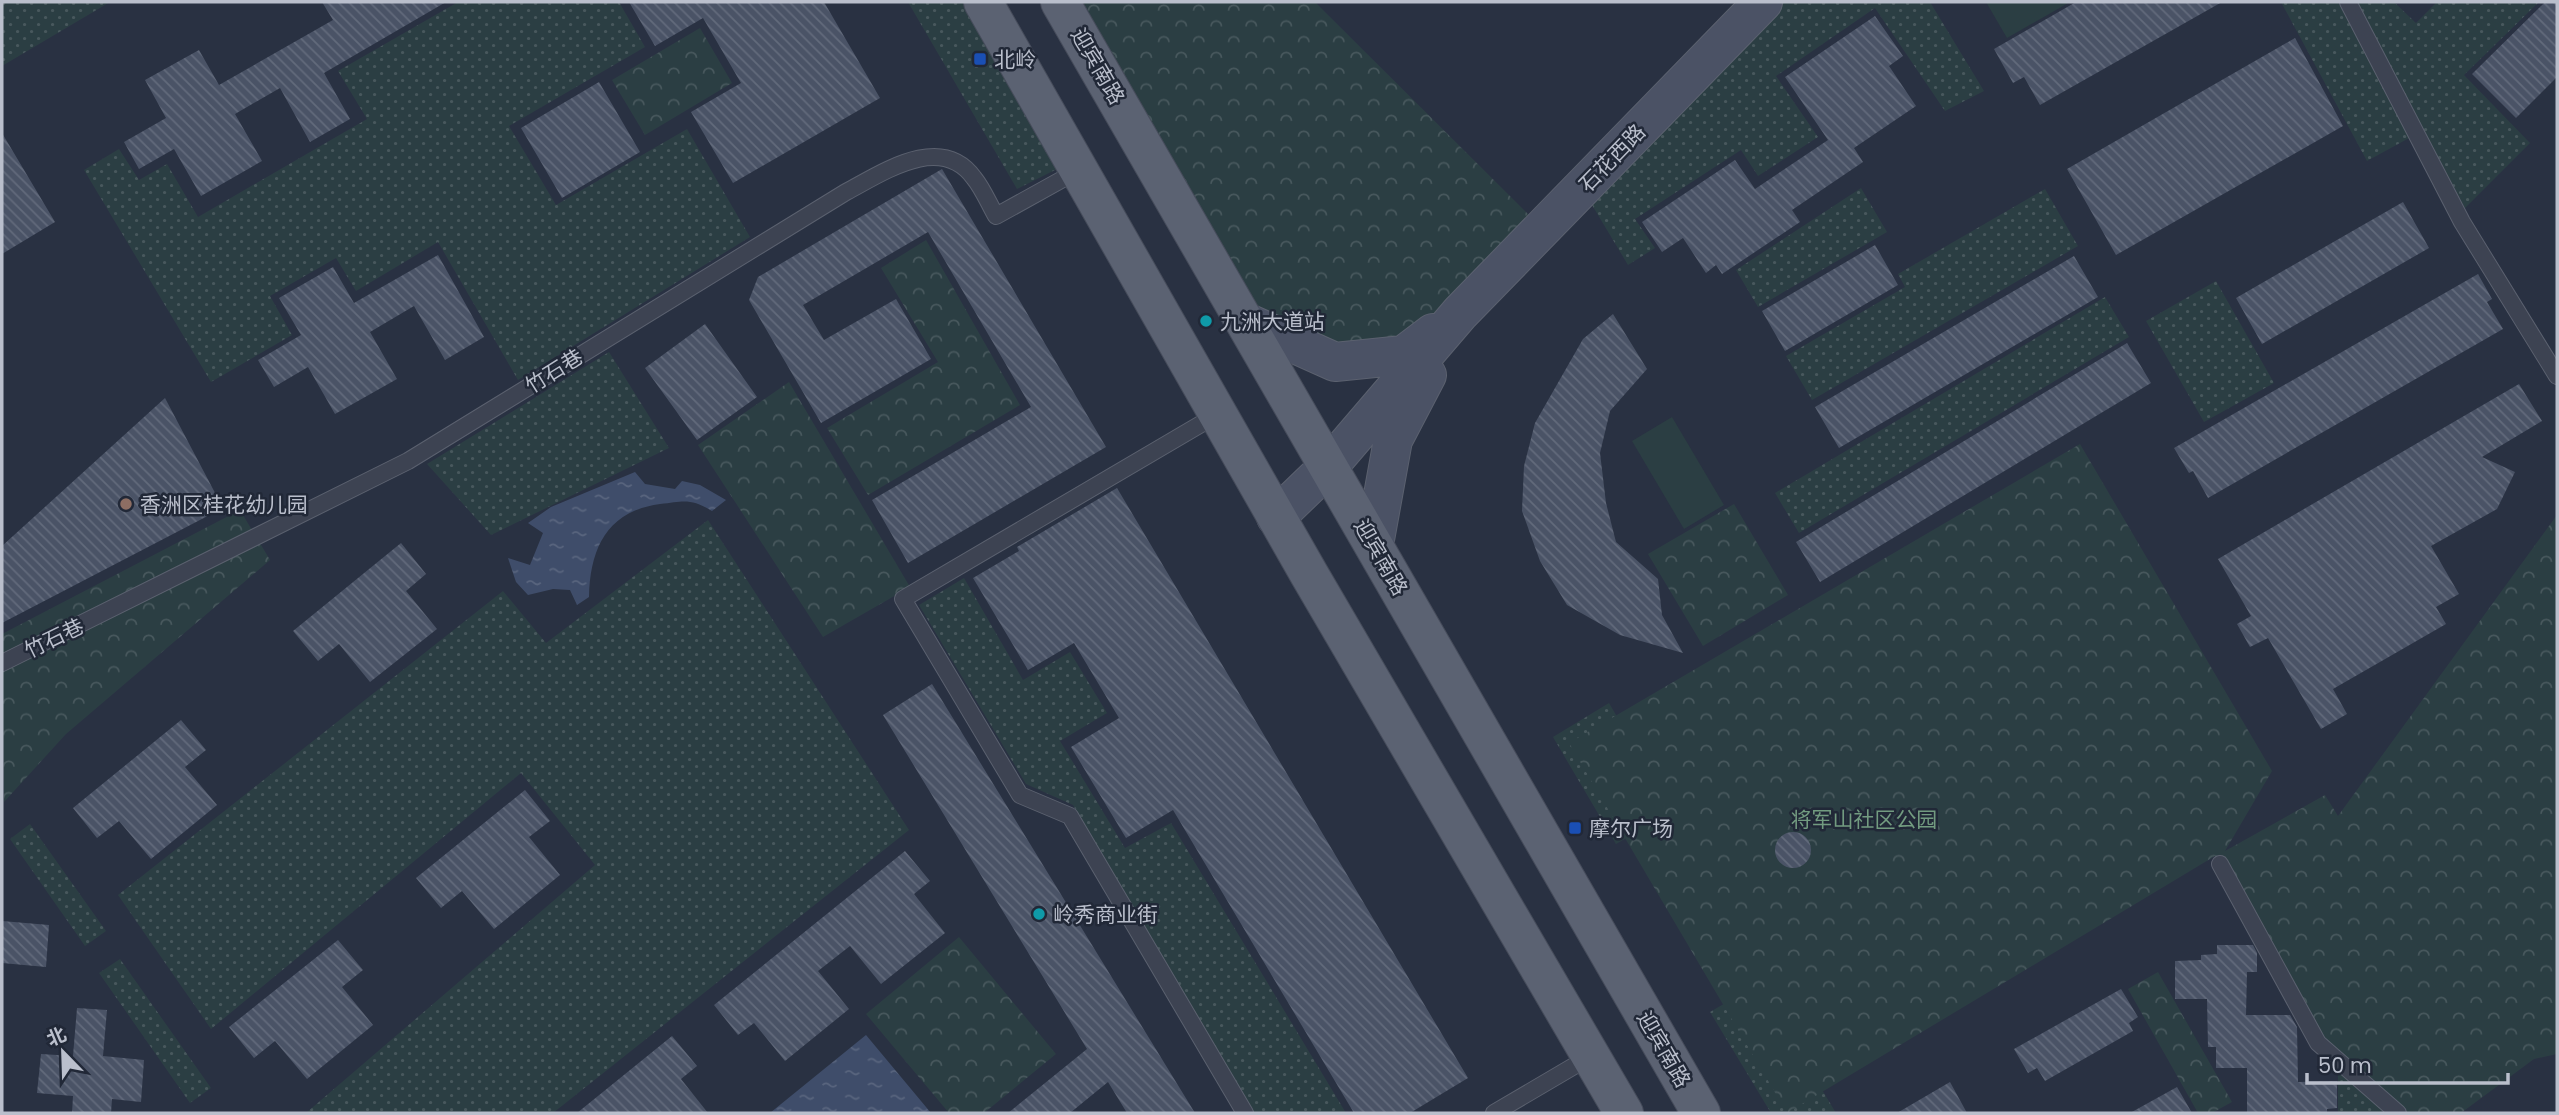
<svg xmlns="http://www.w3.org/2000/svg" width="2559" height="1115" viewBox="0 0 2559 1115" font-family="Poppins,'Noto Sans SC',sans-serif">
	<defs>
		<pattern id="grass-dots" width="8" height="8" patternUnits="userSpaceOnUse" patternTransform="scale(1.75)"><rect width="8" height="8" fill="#2b3e43"/><path d="M2 2h.1M6 6h.1" fill="none" stroke="#48585d" stroke-width="1.8" stroke-linecap="round"/></pattern>
		<pattern id="forest-crowns" width="20" height="18" patternUnits="userSpaceOnUse" patternTransform="scale(1.75)"><rect width="20" height="18" fill="#2b3e43"/><path d="M2 6a3 3 0 1 1 6 0M12 15a3 3 0 1 1 6 0" fill="none" stroke="#48585d"/></pattern>
		<pattern id="water-ripples" width="26" height="14" patternUnits="userSpaceOnUse" patternTransform="scale(1.75)"><rect width="26" height="14" fill="#3f4d6a"/><path d="M2 4q2-2 4 0t4 0M15 11q2-2 4 0t4 0" fill="none" stroke="#59657e"/></pattern>
		<pattern id="building-back-hatch" width="6" height="6" patternUnits="userSpaceOnUse" patternTransform="scale(1.75)"><rect width="6" height="6" fill="#4a5366"/><path d="M-1 5l2 2M0 0l6 6M5-1l2 2" fill="none" stroke="#626a7b"/></pattern>
	</defs>
	<rect width="100%" height="100%" fill="#293142"/>
	<path fill="url(#grass-dots)" d="M2,2h108l-108,64z
		M458,2h161l26,45 -136,79 47,79 131,-76 63,108 -232,143 -80,-138 -82,49 -20,-33 -66,38 22,39 -81,47 -127,-212 35,-21 20,31 28,-16 31,53 169,-98 -29,-48z
		M908,2h61l96,163 -48,24z
		M1773,2h157l54,89 -39,20 -70,-103 -99,68 42,61 -60,39 -17,-26 -106,69 20,29 -27,17 -42,-70z
		M2281,2h57l73,135 -44,24z
		M2355,2h39l22,21 21,-21h102l-75,73 66,68 -65,65z
		M1861,188l26,44 -129,75 -22,-37z
		M2045,189l33,57 -266,154 -26,-44 119,-69 -7,-13z
		M2216,281l58,102 -70,39 -58,-101z
		M2105,297l24,40 -330,196 -24,-40z
		M609,352l60,96 -178,87 -64,-71z
		M708,520l201,310 -356,283h-247l289,-248 -74,-92 -310,256 -93,-134 385,-304 43,52z
		M964,578l59,102 47,-28 37,61 -47,28 65,107 46,-25 175,290h-92l-181,-308 -47,-21 -107,-179z
		M1609,703l63,108 -56,33 -63,-107z
		M30,824l76,107 -21,15 -75,-107z
		M120,959l91,129 -21,15 -91,-130z
		M1758,984l78,129h-65l-61,-101z
		M2338,1068l52,45h-52z"/>
	<path fill="url(#forest-crowns)" d="M1062,2h253l227,226 -83,84 -123,48 -87,-39z
		M700,28l32,55 -87,52 -33,-55z
		M926,240l94,165 -152,90 -41,-67 111,-66 -57,-94z
		M789,382l121,205 -87,50 -125,-192z
		M2080,444l192,327 -47,80 100,-56 13,21 219,-301v539l-23,5 -73,54h-62l-81,-71 -103,-186 -428,257 -218,-370z
		M1734,504l54,91 -85,51 -55,-92z
		M240,510l30,50 -204,174 -62,68 -2,-168z
		M959,937l97,117 -72,59h-35l-83,-99z
		M2158,972l74,130 -20,11h-14l-70,-124z"/>
	<path fill="#2b3e43" d="M1986,2h84l-63,36z
		M1672,417l52,88 -40,24 -52,-88z"/>
	<path fill="url(#water-ripples)" d="M635,472l10,12 30,5 7,-8 18,4 26,15 -14,11c-21,-13 -28,-10 -52,-7 -52,7 -70,43 -71,93l-12,8 -7,-15 -17,-1 -25,6 -12,-13 -8,-24 22,7 13,-32 -15,-10 23,-16z
		M866,1035l65,78h-161z"/>
	<path fill="url(#building-back-hatch)" d="M322,2h124l-122,71 26,46 -40,23 -30,-54 -45,26 27,47 -61,35 -27,-47 -35,20 -15,-27 42,-24 -21,-38 54,-30 20,35 114,-65z
		M629,2h195l56,96 -147,85 -42,-71 50,-29 -38,-65 -48,28z
		M2076,2h146l-182,103 -16,-28 -11,6 -19,-34z
		M2545,2h12v75l-41,41 -44,-44z
		M1875,16l28,40 -14,10 27,40 -62,42 9,14 -71,48 8,12 -78,52 -6,-9 -10,8 -23,-35 -21,14 -20,-30 93,-62 20,29 73,-49 -43,-63z
		M2295,38l48,88 -227,129 -49,-86z
		M599,82l41,70 -78,46 -41,-70z
		M2,133l53,89 -53,32z
		M942,169l164,278 -198,116 -36,-63 159,-93 -103,-175 -125,73 21,35 72,-41 35,60 -110,64 -72,-123 9,-23z
		M2403,202l26,46 -167,96 -26,-46z
		M1875,245l23,40 -113,66 -23,-40z
		M438,255l46,82 -39,23 -31,-54 -44,26 27,47 -62,35 -27,-47 -34,20 -16,-27 43,-25 -22,-37 54,-31 21,36z
		M2074,256l24,41 -259,151 -24,-41z
		M2478,274l14,25 -5,3 16,27 -295,169 -15,-27 -4,2 -15,-25z
		M1613,314l34,55 -37,42 -10,42 6,50 10,39 42,37 4,36 21,38 -63,-18 -53,-30 -27,-44 -18,-50 2,-45 11,-43 48,-84z
		M705,324l52,73 -60,43 -52,-72z
		M2127,343l24,40 -331,199 -24,-40z
		M2519,384l23,37 -60,36 33,15 -18,37 -66,37 28,48 -23,13 10,17 -113,65 14,25 -26,15 -53,-91 -18,9 -13,-23 14,-8 -33,-57z
		M165,398l58,110 -221,115v-77z
		M1117,488l351,590 -58,35h-56l-181,-303 -47,28 -55,-91 48,-29 -45,-75 -46,27 -55,-92 46,-27 -2,-4z
		M401,543l25,31 -20,17 31,38 -67,53 -31,-38 -21,17 -25,-30z
		M932,684l263,429h-68l-19,-31 -38,31h-62l79,-64 -204,-334z
		M181,720l25,30 -21,17 32,38 -66,54 -32,-38 -22,17 -24,-30z
		M525,790l25,31 -21,16 31,38 -66,54 -32,-38 -21,17 -25,-30z
		M1775 850a18 18 0 1 1 36 0a18 18 0 1 1-36 0Z
		M905,851l25,30 -16,13 31,39 -64,51 -31,-38 -32,25 31,38 -64,52 -31,-38 -16,12 -24,-30z
		M2,921l47,4 -3,42 -44,-4z
		M338,940l25,30 -21,17 31,38 -66,54 -32,-38 -21,17 -25,-31z
		M2217,945h36l4,8v19h-10l-1,43h44l7,12 1,55 39,-1v27l-10,1v4h-80v-45h-31v-21h-8l-1,-48h-32v-38l26,-1v-5l16,-1z
		M2121,989l17,28 -9,6 4,8 -88,50 -8,-13 -9,5 -14,-24z
		M77,1008l30,2 -4,46 41,4 -3,42 -29,-3 -1,14h-39l1,-17 -36,-3 4,-39 32,2z
		M672,1036l25,30 -16,13 27,34h-131z
		M1950,1082l17,31h-70z
		M2177,1087l15,26h-62z"/>
	<g fill="none" stroke-linecap="round" stroke-linejoin="round">
		<g stroke="#5b616f" stroke-width="18">
			<path id="lane" d="M2348,2l114,220 95,154
				M1218,414l-315,185 117,196 50,21 175,297
				M2,663l406,-202 438,-269c36,-19 95,-60 128,-14 9,11 15,26 22,38l83,-46
				M2220,864l98,179 80,70
				M1494,1113l97,-57"/>
		</g>
		<g stroke="#5b616f" stroke-width="40">
			<path id="secondary" d="M1248,323l87,39 69,-7 29,-22
				M1276,517l53,-51 131,-153 303,-311
				M1374,545l19,-105 34,-65"/>
		</g>
		<g stroke="#464c5b" stroke-width="40">
			<path id="primary" d="M983,2l326,572 315,539
				M1060,2l641,1111"/>
		</g>
		<use href="#lane" stroke="#3d4352" stroke-width="16"/>
		<use href="#secondary" stroke="#4b5265" stroke-width="38"/>
		<use href="#primary" stroke="#5b6272" stroke-width="38"/>
	</g>
	<g fill="#1a4fb4" stroke="#212837" stroke-width="2.5">
		<rect x="973" y="52" width="14" height="14" rx="3.5"/>
		<rect x="1568" y="821" width="14" height="14" rx="3.5"/>
	</g>
	<g fill="#0f9aa8" stroke="#212837" stroke-width="2.5">
		<circle cx="1206" cy="321" r="7"/>
		<circle cx="1039" cy="914" r="7"/>
	</g>
	<circle fill="#8d6e63" stroke="#212837" stroke-width="2.5" cx="126" cy="504" r="7"/>
	<g text-anchor="middle" dominant-baseline="central" stroke-width="5" stroke-linejoin="round" paint-order="stroke">
		<g font-size="21" fill="#babfcc" stroke="#212837" text-anchor="start">
			<text x="994" y="59">北岭</text>
			<text x="1220" y="321">九洲大道站</text>
			<text x="140" y="504">香洲区桂花幼儿园</text>
			<text x="1589" y="828">摩尔广场</text>
			<text x="1053" y="914">岭秀商业街</text>
		</g>
		<g font-size="21" fill="#babfcc" stroke="#212837">
			<text transform="translate(1098 66) rotate(60)">迎宾南路</text>
			<text transform="translate(1612 158) rotate(-46)">石花西路</text>
			<text transform="translate(554 371) rotate(-32)">竹石巷</text>
			<text transform="translate(1381 557) rotate(60)">迎宾南路</text>
			<text transform="translate(54 638) rotate(-26)">竹石巷</text>
			<text transform="translate(1664 1049) rotate(60)">迎宾南路</text>
		</g>
		<g font-size="21" fill="#729b80" stroke="#212837">
			<text x="1864" y="819">将军山社区公园</text>
		</g>
	</g>
	<rect width="2559" height="1115" fill="none" stroke="#babfcc" stroke-width="7"/>
	<g transform="translate(63 1052) rotate(337)" stroke="#212837" stroke-width="5" paint-order="stroke">
	<path d="M0-5L12 26L0 18L-12 26Z" fill="#babfcc"/>
	<text y="-10" font-size="19" font-weight="bold" text-anchor="middle" fill="#babfcc">北</text>
	</g>
	<path d="M2307 1073v10h201v-10" fill="none" stroke="#babfcc" stroke-width="3.5"/>
	<text x="2318" y="1073" font-size="21" fill="#babfcc" stroke="#212837" stroke-width="5" paint-order="stroke">50 m</text>
</svg>
